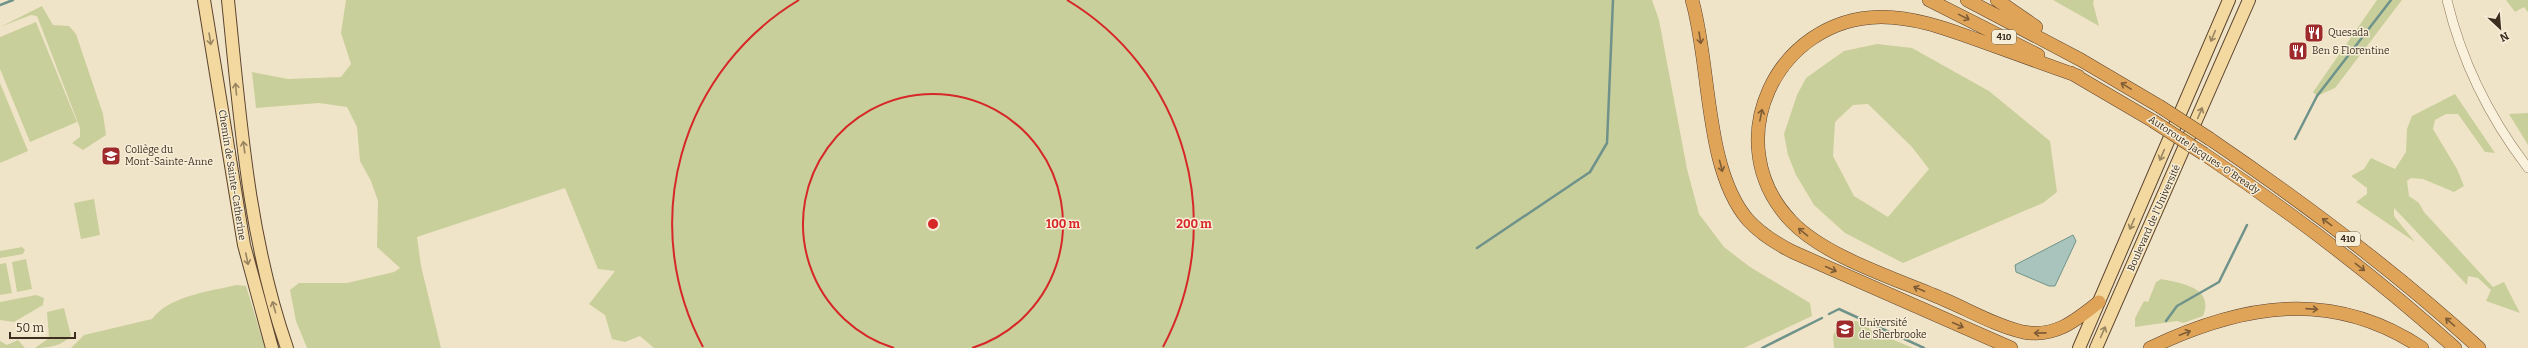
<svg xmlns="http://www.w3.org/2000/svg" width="2528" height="348" viewBox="0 0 2528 348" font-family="Bitter,serif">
	<rect width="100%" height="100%" fill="#f0e4c8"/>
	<path fill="#c9cf9b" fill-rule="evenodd" d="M346,0h1306l7,20 28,149 12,45 25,33 26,20 60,36 2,13 -68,32h-1090l-14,-12 -15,6 -13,-3 -7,-24 -16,-11 26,-33 -17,-2 -33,-81 -148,49 4,29 20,82h-134l-11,-27 -6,-31 9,-7h48l47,-11 6,-4 -23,-21 1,-46 -7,-20 -11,-20 -3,-34 -10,-20 -28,-4 -63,5 -4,-36 36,7 53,-2 10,-13 -10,-31z
		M2053,0h41l-1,3 6,23z
		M2377,0h25l-67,88 -18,8 -4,-4z
		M2506,0h22v12l-4,-5 -9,5z
		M42,6l11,19 16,1 7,8 27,80 3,21 -23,15 -11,-7 8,-6v-9l-43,-112 -6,-1 -31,12z
		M36,22l41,100 -47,20 -30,-73v-32z
		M1877,44l35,4 77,43 61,50 7,51 -14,11 -140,60 -58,-30 -31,-28 -18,-30 -8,-20 -4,-21 13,-39 9,-17 38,-27zM1868,104l44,43 17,22 -41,48 -34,-21 -21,-40 2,-34 18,-17z
		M0,83l28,68 -28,12z
		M2455,94l40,59 -10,-1 -27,-38h-12l-11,6 -2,9 24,40 7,17 -10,6 -31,-13 -12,-1 -4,3 2,15 10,7 5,9 69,75 11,-5 16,31 -34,-12 5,-11 -13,-12 -10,-2 -1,9 -73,-77v8l21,26 -59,-40 11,-8v-6l-16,-12 13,-7 7,-11 24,11 11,-17 1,-23 5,-13z
		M2528,113v32l-19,-31z
		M94,199l6,36 -19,4 -7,-36z
		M22,247l3,3 -2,4 -23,4v-7z
		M26,259l6,30 -15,3 -5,-30z
		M6,263l6,30 -12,2v-31z
		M2161,279c19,4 54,8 42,37l-20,7 -6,-2 -42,6v-9l9,-17 4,1 8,-20z
		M237,285l9,1 19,62h-194l13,-13 68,-16c17,-23 58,-28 85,-34z
		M36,295l8,3 -1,7 -29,17 -14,-2v-18z
		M64,308l7,28c-10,10 -22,12 -36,12l14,-10 -2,-26z
		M1855,321l7,1 10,9 41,17h-79l-1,-12 5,-12z
		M18,340l7,8h-25v-7l7,4z"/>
	<path fill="#a9c4bc" stroke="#6f938a" d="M2073,235l3,6 -21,45h-6l-33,-14 -1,-7z"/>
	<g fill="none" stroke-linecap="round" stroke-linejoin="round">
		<path stroke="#6f938a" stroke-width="2.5" d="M0,5l13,-5
			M2295,139l22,-43 74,-96
			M1477,248l113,-76 17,-29 6,-143
			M1829,314l10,-5 85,39
			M2166,321l11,-15 42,-24 28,-57
			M1762,348l60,-30"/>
		<g stroke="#8d765c" stroke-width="10">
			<path id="minor" d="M2447,0c15,63 42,117 81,168"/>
		</g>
		<g stroke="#5b4430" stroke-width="14">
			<path id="major" d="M204,0l40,245 28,103
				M228,0c12,117 20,236 59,348
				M2079,348l150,-348
				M2096,348l153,-348"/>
		</g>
		<g stroke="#5b4430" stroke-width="14">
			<path id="highway" d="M1692,0c19,65 12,169 56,220 13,14 29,24 45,32l218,96
				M1929,0l109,55
				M1967,0l114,60 78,46
				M1997,0l39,27
				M2071,73l82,48
				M2078,76c-31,-11 -62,-22 -92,-33 -34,-12 -68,-26 -105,-26 -105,1 -164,126 -90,204 34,36 106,58 152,78 26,11 53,27 80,33 32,6 52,-11 76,-30
				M2210,139c94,64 185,132 269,209
				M2204,154c88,59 172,123 251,194
				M2150,348c92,-44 182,-60 272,0"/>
		</g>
		<use href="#minor" stroke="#faf1dc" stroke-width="9"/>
		<use href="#major" stroke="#f3d9a0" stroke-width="12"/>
		<use href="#highway" stroke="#e0a458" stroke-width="13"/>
		<g stroke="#5b4430" stroke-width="14" stroke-linecap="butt">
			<path id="highway-bridge" d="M2159,106l51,33
				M2153,121l51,33"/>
		</g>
		<use href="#highway-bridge" stroke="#e0a458" stroke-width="13"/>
	</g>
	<defs><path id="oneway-shaft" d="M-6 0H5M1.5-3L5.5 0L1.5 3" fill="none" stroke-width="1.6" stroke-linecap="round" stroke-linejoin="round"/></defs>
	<g stroke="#7e5d36">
		<use href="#oneway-shaft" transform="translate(1964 17) rotate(26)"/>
		<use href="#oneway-shaft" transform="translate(1700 38) rotate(81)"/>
		<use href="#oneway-shaft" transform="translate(2126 86) rotate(-149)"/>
		<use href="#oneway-shaft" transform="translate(1761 115) rotate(-79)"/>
		<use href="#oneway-shaft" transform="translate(1721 166) rotate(75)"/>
		<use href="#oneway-shaft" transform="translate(2327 222) rotate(-143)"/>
		<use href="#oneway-shaft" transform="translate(1803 232) rotate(-141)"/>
		<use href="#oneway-shaft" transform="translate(2360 267) rotate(38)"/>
		<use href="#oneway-shaft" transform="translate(1831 269) rotate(24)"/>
		<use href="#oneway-shaft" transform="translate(1919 289) rotate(-157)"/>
		<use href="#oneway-shaft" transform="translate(2312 309) rotate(4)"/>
		<use href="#oneway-shaft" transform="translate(2450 322) rotate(-139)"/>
		<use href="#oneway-shaft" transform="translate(1958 325) rotate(24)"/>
		<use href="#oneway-shaft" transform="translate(2040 333) rotate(179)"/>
		<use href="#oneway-shaft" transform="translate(2185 333) rotate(-21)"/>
	</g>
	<g stroke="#988460">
		<use href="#oneway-shaft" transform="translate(2213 36) rotate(113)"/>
		<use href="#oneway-shaft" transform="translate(210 39) rotate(81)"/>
		<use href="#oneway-shaft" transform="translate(236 89) rotate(-95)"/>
		<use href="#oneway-shaft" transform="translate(2200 113) rotate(-67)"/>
		<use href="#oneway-shaft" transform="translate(244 147) rotate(-98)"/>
		<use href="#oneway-shaft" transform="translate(2162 155) rotate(113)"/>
		<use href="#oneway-shaft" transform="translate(2132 224) rotate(113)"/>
		<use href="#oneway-shaft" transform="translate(247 259) rotate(78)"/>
		<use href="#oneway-shaft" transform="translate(274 307) rotate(-106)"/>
		<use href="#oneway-shaft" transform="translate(2103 332) rotate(-66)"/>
	</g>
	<g fill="none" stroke="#d62828" stroke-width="2">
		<path d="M894 348A130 130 0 1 1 972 348"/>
		<path d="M703 347A261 261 0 0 1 799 0M1067 0A261 261 0 0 1 1163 347"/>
	</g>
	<defs>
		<g id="restaurant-square" transform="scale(1)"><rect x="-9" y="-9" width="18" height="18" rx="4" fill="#9e2a2b" stroke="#f7eed8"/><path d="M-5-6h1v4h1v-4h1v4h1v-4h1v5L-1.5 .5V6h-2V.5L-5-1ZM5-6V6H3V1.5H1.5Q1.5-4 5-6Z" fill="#fff"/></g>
		<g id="school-square" transform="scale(1)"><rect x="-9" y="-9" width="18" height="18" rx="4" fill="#9e2a2b" stroke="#f7eed8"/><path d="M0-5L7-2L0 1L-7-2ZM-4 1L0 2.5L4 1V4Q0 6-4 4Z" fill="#fff"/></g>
		<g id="university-square" transform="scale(1)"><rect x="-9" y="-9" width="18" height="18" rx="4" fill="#9e2a2b" stroke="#f7eed8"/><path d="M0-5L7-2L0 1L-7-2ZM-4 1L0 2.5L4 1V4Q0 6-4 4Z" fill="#fff"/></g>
	</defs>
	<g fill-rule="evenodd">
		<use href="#restaurant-square" x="2314" y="33"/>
		<use href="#restaurant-square" x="2298" y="51"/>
		<use href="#school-square" x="111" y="156"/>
		<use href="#university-square" x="1845" y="329"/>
	</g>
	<g text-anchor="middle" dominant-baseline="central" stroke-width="3" stroke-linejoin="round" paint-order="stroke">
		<g fill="#f7eed8" stroke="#756857" stroke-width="1">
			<rect x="1992" y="30" width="24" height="14" rx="3"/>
			<rect x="2336" y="232" width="24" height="14" rx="3"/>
		</g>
		<g font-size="9" font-weight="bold" fill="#3d2e20">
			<text x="2004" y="37">410</text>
			<text x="2348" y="239">410</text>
		</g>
		<g font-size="10" fill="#3d2e20" stroke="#f7eed8" text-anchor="start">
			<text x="2328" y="33">Quesada</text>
			<text x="2312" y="51">Ben &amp; Florentine</text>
			<text x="125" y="150">Collège du<tspan x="125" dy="12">Mont-Sainte-Anne</tspan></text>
			<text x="1859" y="323">Université<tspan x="1859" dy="12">de Sherbrooke</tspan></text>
		</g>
		<g font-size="10" fill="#3d2e20" stroke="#f7eed8">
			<text transform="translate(2204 155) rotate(34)">Autoroute Jacques-O'Bready</text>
			<text transform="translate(232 175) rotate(81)">Chemin de Sainte-Catherine</text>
			<text transform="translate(2154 218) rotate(-66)">Boulevard de l'Université</text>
		</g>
	</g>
	<circle cx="933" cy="224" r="6" fill="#d62828" stroke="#f7eed8" stroke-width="2"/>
	<g font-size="12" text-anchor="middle" font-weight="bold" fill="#d62828" stroke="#f7eed8" stroke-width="3" stroke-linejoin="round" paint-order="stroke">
		<text x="1063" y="228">100 m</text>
		<text x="1194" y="228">200 m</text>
	</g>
	<g transform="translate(2500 28) rotate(154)" stroke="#f7eed8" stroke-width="3" paint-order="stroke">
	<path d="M0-3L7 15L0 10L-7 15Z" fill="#3d2e20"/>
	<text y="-6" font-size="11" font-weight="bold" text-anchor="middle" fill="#3d2e20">N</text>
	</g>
	<path d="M10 332v6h65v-6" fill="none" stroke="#3d2e20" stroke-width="2"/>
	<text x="16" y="332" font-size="12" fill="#3d2e20" stroke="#f7eed8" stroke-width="3" paint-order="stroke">50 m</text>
</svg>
